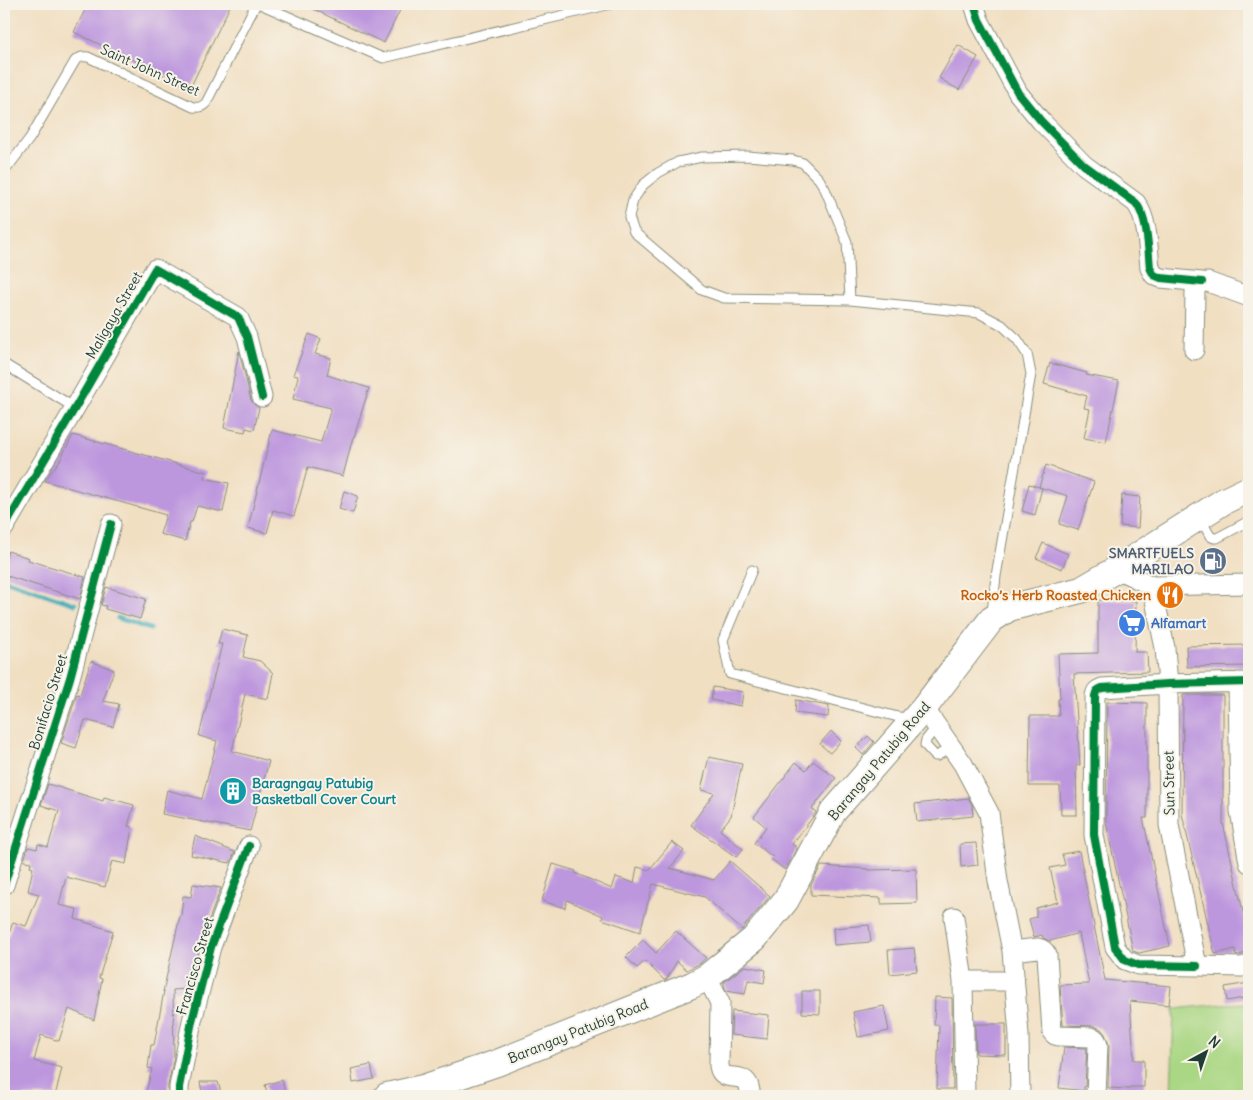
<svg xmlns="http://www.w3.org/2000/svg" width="1253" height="1100" viewBox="0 0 1253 1100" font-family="Delius,sans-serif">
	<rect width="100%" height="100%" fill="#f7f3e8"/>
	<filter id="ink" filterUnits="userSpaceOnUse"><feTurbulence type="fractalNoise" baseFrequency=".02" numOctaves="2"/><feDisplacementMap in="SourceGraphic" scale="10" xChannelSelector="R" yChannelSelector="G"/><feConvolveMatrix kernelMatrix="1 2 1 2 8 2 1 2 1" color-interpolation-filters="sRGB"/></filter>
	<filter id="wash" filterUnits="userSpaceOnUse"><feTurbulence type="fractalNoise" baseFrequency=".0096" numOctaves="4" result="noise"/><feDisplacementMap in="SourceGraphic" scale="20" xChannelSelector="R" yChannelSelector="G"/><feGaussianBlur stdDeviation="1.12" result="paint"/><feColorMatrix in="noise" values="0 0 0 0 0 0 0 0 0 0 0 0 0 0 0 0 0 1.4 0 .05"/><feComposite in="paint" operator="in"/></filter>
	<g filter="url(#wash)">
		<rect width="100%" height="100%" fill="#f1dfc2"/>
		<path fill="#aad784" stroke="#648a5c" d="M1249,1003v93h-78l3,-87 50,-5z"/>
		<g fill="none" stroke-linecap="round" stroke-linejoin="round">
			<path stroke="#3cabba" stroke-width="5" d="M4,580l71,24
				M118,618l32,11"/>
		</g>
		<g id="blocks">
			<path fill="#bd97de" d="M88,4h143l-41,84 -116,-56z
				M303,4h100l-19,39z
				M958,45l20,12 -19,33 -20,-12z
				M309,334l12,5 -6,15 16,4 -4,17 42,13 -15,49h-1l-10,39 -35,-9 -14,49 -21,-6 -6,23 -19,-5 24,-98 49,12 10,-34 -38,-9 5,-23 -5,-1z
				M239,351l12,49 3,4 5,4 -5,22 -8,-2 -1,4 -21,-4z
				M1050,363l37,10 -1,2 33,6 -13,61 -22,-4 6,-29 -6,-1 3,-12 -43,-12z
				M73,435l133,37 -2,6 25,5 -6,29 -26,-6 -5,16h-2l-5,19 -25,-7 6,-19 -121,-34 15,-21z
				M1046,465l48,17 -16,48 -19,-6 9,-28 -29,-9z
				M1029,484l13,4 -7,27 -13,-4z
				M344,491l14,5 -5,17 -14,-4z
				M1122,495l18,2 -2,31 -18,-2z
				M1043,543l25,11 -6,15 -26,-11z
				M8,551l21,7 -1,2 57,17 -5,22 -76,-24v-10z
				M106,587l40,12 -6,20 -35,-10 1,-3 -5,-1z
				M1098,600l38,1 -1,51h12l1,20 -74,2 6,91h-4l1,50h-16l-1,-29h-31l1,-70h29l-1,-17h2l-2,-45 40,-1z
				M222,629l26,6 -5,22 17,4 13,12 -5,26 -23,-5 -13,57 37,10 -19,70 -88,-17 5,-24 35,9 15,-58 -18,-5 23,-92h-4z
				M1249,645v21l-62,1 -1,-21z
				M91,661l23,9 -11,31 16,3 -6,23 -28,-7 -9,28 -15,-5 16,-49 3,1z
				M713,687l30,5 -2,14 -30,-6z
				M1183,695h40v128l26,115v14l-13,4 -1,-7 -20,5 -33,-140z
				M796,700l33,6 -1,11 -33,-4z
				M1107,702l40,1v115h-4l27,128 -31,7 -6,-2 -27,-129z
				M831,731l10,10 -11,12 -10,-9z
				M868,736l6,6 -11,13 -7,-7z
				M709,757l33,7 -11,52 -11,14 23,19 -7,8 -45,-32 23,-32 -13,-3z
				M813,761l23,17 -24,31 4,3v1l-24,31 5,4 -12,22 -14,-11 2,-2 -19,-14 12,-16 -12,-10 42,-55 10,8z
				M48,784l55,17 1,-4 30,8 -6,21 4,1 -6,37 -14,-3 -7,26 -39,-10 -7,28 18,4 -2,10 38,12 -14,47 3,1 -8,41 -25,-11 -10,32 -18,-6 -7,26 28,7 -7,28h-43l-8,-2v-145l9,-27 13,4 13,-32 -11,-3 5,-23 -3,-1 1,-5 -7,-1 4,-14 9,2 1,-5 10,3 11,-36 -18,-6z
				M968,798l4,6 1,12 -56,6 -2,-18z
				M195,836l40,16 -5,11 -39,-8z
				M672,842l12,9 -14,17 44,12 16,-19 40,35 -27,32 -1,2 -37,-33 -52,-13 -13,48 -38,-13 1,-3 -36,-16 -2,8 -23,-7 11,-37 23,7 -1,2 37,16 4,-12 18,6 3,-16 12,3z
				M976,843l2,22 -17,2 -1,-23z
				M1079,851l26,129 66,6 -2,19 -39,-4 4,59h10v27h-14v2l-22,-1 1,-43 -4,-11 -4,-5 -7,-3 -31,-1 -3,-40 29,-1 -10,-51 -29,8 -7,-3 -1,-3 -8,2 -5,-18 7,-2v-9l22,-6 -8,-34 15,-3 -3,-11z
				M821,866l48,3v1l47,-1 1,34 -36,1v-6l-70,-3v-10z
				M193,884l28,4 -21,55 -5,22h-3l-6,24 -13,1 1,67 -6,28v11h-23l7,-27 -4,-1 3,-23h3l10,-54 -1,1 17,-76h1l2,-20 8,1z
				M869,925l2,17 -37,3 -1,-17z
				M676,931l30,27 -7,6 -12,6 -10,-9 -10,18 -3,1 -19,-19 -8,7 -11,-11 17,-17 13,13z
				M914,948l3,23 -27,3 -2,-24z
				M745,966l21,4 -2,13 -16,-3 -3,14 -19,-3 -2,-6v-3z
				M1249,983v14l-22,4 -2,-14z
				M802,991h18v23l-18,-1z
				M935,997l17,1 1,91h-16l2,-64h-5z
				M884,1006l5,25 -31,6 -5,-25z
				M732,1011l37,4 -2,24 -36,-4z
				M975,1024h31v31l-30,-1z
				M1064,1047l23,1 -2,39h-1v4l-25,-3z
				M371,1065l3,14 -21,4 -2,-14z
				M282,1080l4,16h-18l-3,-11z
				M200,1082h18l4,14h-19z"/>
		</g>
	</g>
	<g filter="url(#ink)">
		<use href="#blocks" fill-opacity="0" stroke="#888e7b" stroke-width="1"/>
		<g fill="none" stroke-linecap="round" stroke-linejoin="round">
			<g stroke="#888e7b" stroke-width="11">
				<path id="service" d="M260,4l123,54 228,-54
					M4,172l26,-34 45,-77c4,-4 7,-5 13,-4l105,50c6,1 9,0 13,-4l50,-99
					M850,300l-3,-58 -22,-53 -6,-10 -16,-16 -10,-3 -45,-4 -46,1 -24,5 -20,11 -15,12 -10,15 -4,17 5,15 68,58 22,8 126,2 129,13 23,12 15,14 10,15 4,20 -35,202 -4,37
					M4,364l71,44
					M1201,519l9,17 4,2h3l32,-17
					M752,570l-29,70 7,34 72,18 96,25 12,1
					M937,726l-11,14 -1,5 10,11h2l14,-9"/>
			</g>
			<g stroke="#888e7b" stroke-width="21">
				<path id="minor" d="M974,4l5,16 39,73 23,28 43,44 52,38c12,17 12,45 14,65l4,7 7,3 41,4
					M1194,350l1,-59c2,-7 5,-9 13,-9l41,15
					M4,528l71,-120 80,-139 83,48 9,20 15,60
					M1117,569l35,17 13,62 3,36 1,141 28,141 45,1 7,-2
					M1152,586l97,-2
					M1238,682l2,129 9,52
					M924,708l39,56 26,49 9,68 14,70 7,84 1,61
					M4,885l66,-207 41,-154
					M954,917l9,64 2,115
					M1012,951l26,-3c5,1 7,3 9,7l5,77 3,3 4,1 32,1c4,1 6,3 7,8l-2,51
					M1197,966l-59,-1 -13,-5 -10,-13 -21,-112 1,-139c1,-5 2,-6 7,-8l66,-4 81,-2
					M707,977l13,26 -1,63c3,18 22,5 29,18 2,4 2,8 3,12
					M963,981h51
					M179,1096v-9l13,-66 19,-74 38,-101"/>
			</g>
			<g stroke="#888e7b" stroke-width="28">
				<path id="secondary" d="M387,1096l36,-8 74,-25 195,-78 15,-8 47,-38 32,-39 47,-88 91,-104 67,-88 18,-12 72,-18 36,-21 107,-68 25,-12"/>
			</g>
			<use href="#service" stroke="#fff" stroke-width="9"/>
			<use href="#minor" stroke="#fff" stroke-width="19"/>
			<use href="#secondary" stroke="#fff" stroke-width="26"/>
			<g stroke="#f7f3e8" stroke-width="11">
				<path id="cycleway" d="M974,4l5,16 39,73 23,28 43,44 52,38c12,17 12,45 14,65l4,7 7,3 41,4
					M4,528l71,-120 80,-139 83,48 9,20 15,60
					M4,885l66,-207 41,-154
					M1197,966l-59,-1 -13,-5 -10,-13 -21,-112 1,-139c1,-5 2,-6 7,-8l66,-4 81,-2
					M179,1096v-9l13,-66 19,-74 38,-101"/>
			</g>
			<use href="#cycleway" stroke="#00873e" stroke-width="8"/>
		</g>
	</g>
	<defs>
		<g id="fuel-disc" transform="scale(1.4375)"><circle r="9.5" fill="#5c6f8a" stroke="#f7f3e8"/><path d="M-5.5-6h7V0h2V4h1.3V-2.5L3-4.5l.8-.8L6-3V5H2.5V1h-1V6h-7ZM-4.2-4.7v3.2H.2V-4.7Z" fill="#fff"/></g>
		<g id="restaurant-disc" transform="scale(1.4375)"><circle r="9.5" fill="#e8710a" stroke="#f7f3e8"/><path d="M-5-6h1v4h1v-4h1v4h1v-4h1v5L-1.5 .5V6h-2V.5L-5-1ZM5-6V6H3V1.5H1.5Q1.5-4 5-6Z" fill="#fff"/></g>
		<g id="supermarket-disc" transform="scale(1.4375)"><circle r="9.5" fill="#3f7fe0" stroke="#f7f3e8"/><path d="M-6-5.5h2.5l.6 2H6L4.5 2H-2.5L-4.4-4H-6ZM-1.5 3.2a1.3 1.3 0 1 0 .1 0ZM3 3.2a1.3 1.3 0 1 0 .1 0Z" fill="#fff"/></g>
		<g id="building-disc" transform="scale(1.4375)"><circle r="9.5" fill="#0f9aa8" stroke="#f7f3e8"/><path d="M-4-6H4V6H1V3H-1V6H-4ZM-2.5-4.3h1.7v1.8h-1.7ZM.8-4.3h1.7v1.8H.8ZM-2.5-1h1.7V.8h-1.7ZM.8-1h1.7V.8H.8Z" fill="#fff"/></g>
	</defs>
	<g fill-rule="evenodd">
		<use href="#fuel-disc" x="1213" y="561"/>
		<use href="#restaurant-disc" x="1170" y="595"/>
		<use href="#supermarket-disc" x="1132" y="623"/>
		<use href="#building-disc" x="233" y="791"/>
	</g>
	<g text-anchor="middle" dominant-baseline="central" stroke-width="4" stroke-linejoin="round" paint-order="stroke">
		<g font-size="14" fill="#1f3d34" stroke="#f7f3e8">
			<text transform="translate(150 70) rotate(24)">Saint John Street</text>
			<text transform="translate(114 315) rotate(-60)">Maligaya Street</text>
			<text transform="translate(48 702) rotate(-73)">Bonifacio Street</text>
			<text transform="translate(879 761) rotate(-50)">Barangay Patubig Road</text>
			<text transform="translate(1169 783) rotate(-91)">Sun Street</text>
			<text transform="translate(195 966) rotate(-74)">Francisco Street</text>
			<text transform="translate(578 1031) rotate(-22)">Barangay Patubig Road</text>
		</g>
		<g font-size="14" font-weight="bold" fill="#4e5e75" stroke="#f7f3e8" text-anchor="end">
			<text x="1194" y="553">SMARTFUELS<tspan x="1194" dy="16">MARILAO</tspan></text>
		</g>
		<g font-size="14" font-weight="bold" fill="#c56008" stroke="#f7f3e8" text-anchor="end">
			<text x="1151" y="595">Rocko’s Herb Roasted Chicken</text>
		</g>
		<g font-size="14" font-weight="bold" fill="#366cbe" stroke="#f7f3e8" text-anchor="start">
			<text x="1151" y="623">Alfamart</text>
		</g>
		<g font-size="14" font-weight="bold" fill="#0d838f" stroke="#f7f3e8" text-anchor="start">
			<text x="252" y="783">Baragngay Patubig<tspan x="252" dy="16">Basketball Cover Court</tspan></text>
		</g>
	</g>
	<rect width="1253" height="1100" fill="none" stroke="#f7f3e8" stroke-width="20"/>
	<g transform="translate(1206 1052) rotate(40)" stroke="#f7f3e8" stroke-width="4" paint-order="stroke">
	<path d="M0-4L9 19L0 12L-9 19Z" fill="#1f3d34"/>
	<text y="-8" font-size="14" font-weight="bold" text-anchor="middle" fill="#1f3d34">N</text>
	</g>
</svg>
